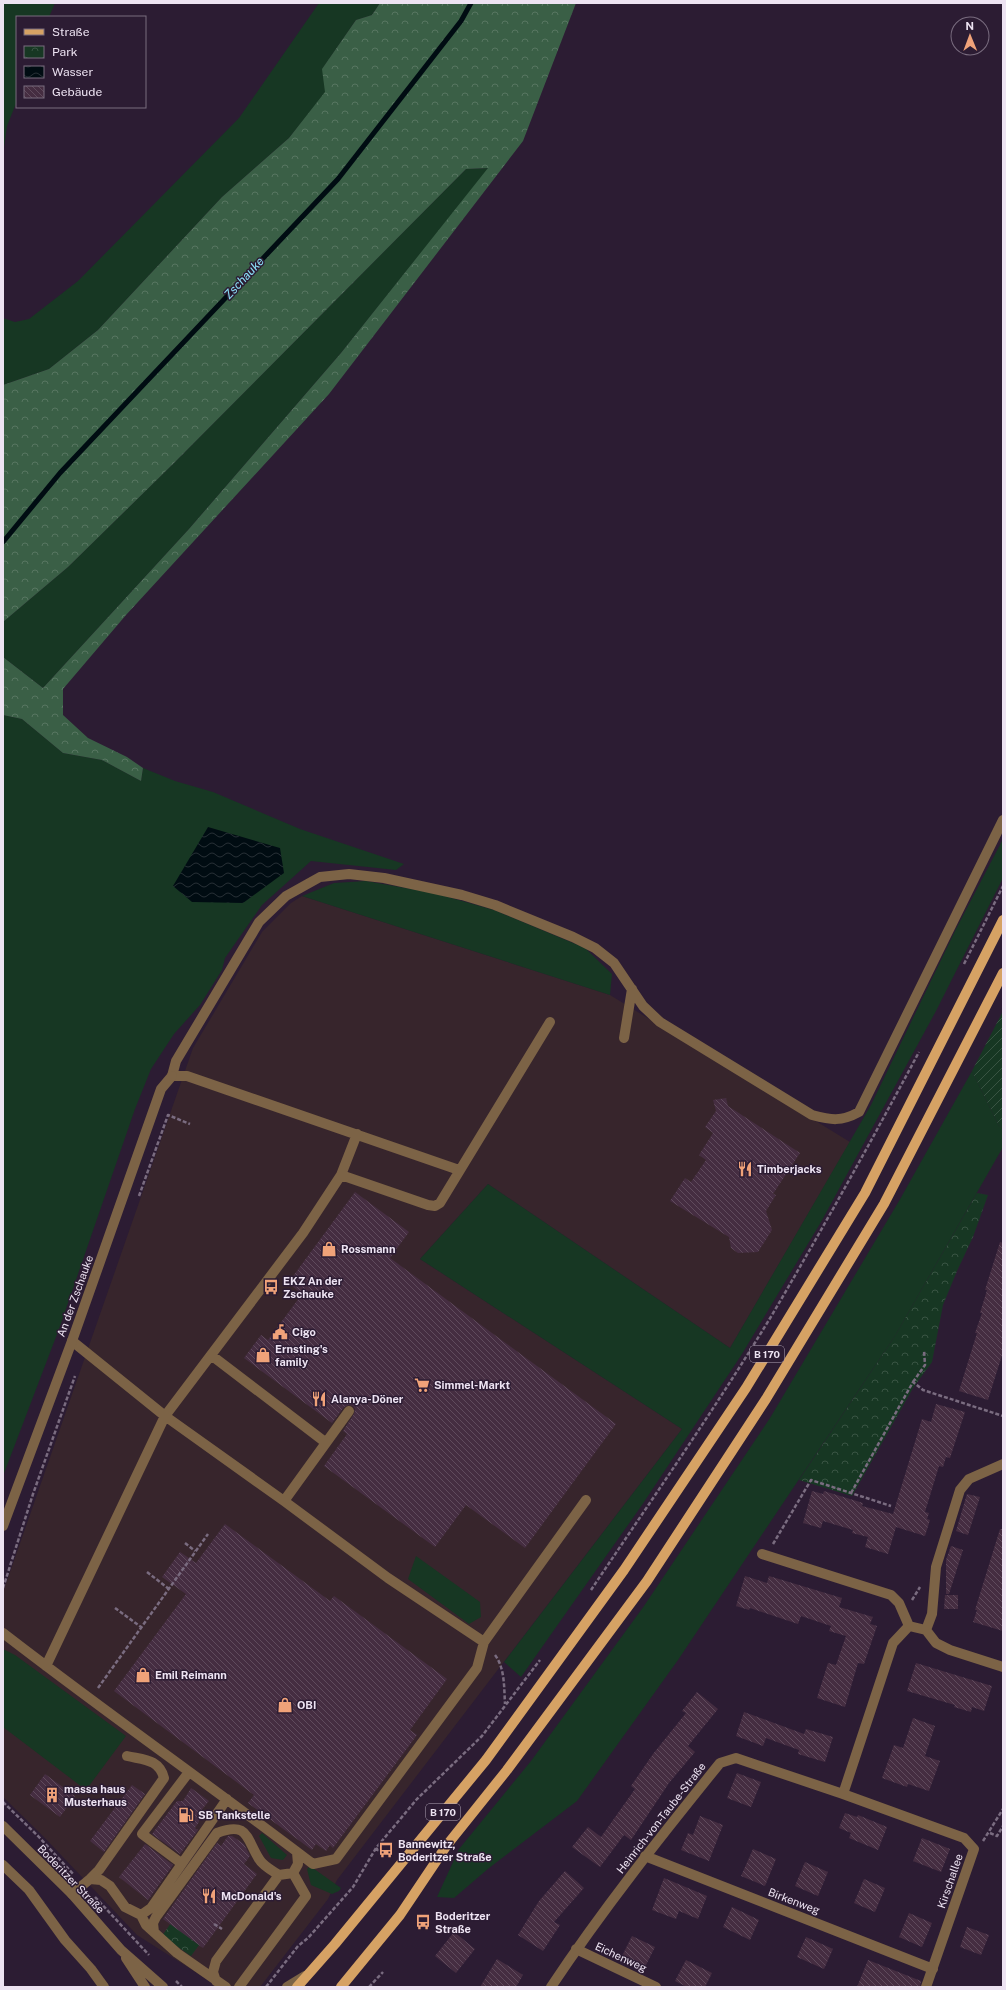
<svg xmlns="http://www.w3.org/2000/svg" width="1006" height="1990" viewBox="0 0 1006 1990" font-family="'Public Sans',sans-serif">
	<defs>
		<pattern id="forest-crowns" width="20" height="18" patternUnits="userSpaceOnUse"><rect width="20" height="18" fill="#3a5f46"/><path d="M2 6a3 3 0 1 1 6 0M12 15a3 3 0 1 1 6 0" fill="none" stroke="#577661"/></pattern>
		<pattern id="park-crowns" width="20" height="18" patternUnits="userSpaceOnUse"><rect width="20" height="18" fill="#173723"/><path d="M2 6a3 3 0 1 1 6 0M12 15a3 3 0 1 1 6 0" fill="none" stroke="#395443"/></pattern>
		<pattern id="garden-furrows" width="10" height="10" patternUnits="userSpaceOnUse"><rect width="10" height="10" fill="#173723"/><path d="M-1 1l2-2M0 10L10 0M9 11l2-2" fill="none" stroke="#395443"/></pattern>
		<pattern id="water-waves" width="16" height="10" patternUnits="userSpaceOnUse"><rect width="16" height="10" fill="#000c12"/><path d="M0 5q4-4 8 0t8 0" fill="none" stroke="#262f35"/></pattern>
		<pattern id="building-back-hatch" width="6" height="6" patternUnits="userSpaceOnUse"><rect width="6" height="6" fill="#452d41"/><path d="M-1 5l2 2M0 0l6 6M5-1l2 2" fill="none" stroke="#604b5d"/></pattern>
	</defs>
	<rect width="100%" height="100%" fill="#2c1c33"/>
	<path fill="#37252c" d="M302,896l308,99 240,147 -120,206 -242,-164 -68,75 262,170 -345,451 -9,19 -68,88h-41l-82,-52 -94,-99 -40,-39v-205l190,-544 69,-116 29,-29z"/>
	<path fill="#173723" d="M3,3h52l-6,14h-32v84l-10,25 -4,29z
		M319,3h61l-8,12 -16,5 -33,48 3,24 -37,46 -67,59 -124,133 -49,39 -46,16v-67l12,4 14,-3 49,-38 161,-163z
		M489,168l-148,185 -152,176 -146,159 -40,-31v-35l65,-55 105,-103 293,-295z
		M3,715l19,4 41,34 39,7 39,21 2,-13 32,13 38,11 87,37 104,35 -8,6 -85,-9 -49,44 -37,53 -3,12 -22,35 -26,29 -23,35 -16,40 -76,220 -56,147z
		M1003,839v39l-67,133 -115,211 -79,132 -100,151 -121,172 -17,-15 178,-233 -262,-170 68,-75 242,164 141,-243 85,-176z
		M366,881l68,12 60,17 91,38 27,26 -2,21 -308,-99 32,-13z
		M972,1071l27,55 4,2v19l-108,189 -217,324 -101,141 -88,67 -35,30 -17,-1 22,-48 72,-88 113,-155 126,-188 129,-217z
		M416,1556l64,46 1,15 -12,7 -61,-45z
		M3,1649l12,6 111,81 -40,54 -83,-63z
		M262,1833l25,22 -4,5 -12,-2 -12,-22z
		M310,1866l31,22 -2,3 -7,3 -21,-9 -4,-16z"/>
	<path fill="url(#forest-crowns)" d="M380,3h196l-53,138 -194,253 -203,221 -63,74v26l25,23 39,19 16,11 -2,13 -39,-21 -39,-7 -41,-34 -19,-4v-58l40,31 146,-159 152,-176 147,-185 -22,1 -293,295 -105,103 -65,55v-237l46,-16 49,-39 124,-133 67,-59 36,-46 -3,-23 34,-49 16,-5z"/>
	<path fill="url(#park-crowns)" d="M977,1193l11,2 -15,42 -16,34 -14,34 -11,57 -19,26 -61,108 -53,-16 96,-144z
		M173,1920l29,21 -11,15 -29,-20z"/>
	<path fill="url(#garden-furrows)" d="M1003,1011v117l-4,-2 -27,-55z"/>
	<path fill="url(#water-waves)" d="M208,827l72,21 4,25 -41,30 -51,-1 -19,-16z"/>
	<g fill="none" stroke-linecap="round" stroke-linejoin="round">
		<path stroke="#000c12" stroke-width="5" d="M3,542l57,-69 278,-294 123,-158 10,-18"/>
	</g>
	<path fill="url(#building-back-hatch)" d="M726,1098l2,8 72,47 -27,41 3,1 -10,16 6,19 -14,22 -20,1 -7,-5 -2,-11 -59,-36 15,-23 6,4 15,-22 -7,-5 14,-22 -8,-6 11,-16 -3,-11z
		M355,1192l54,40 -19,26 226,166 -91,124 -59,-43 -31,42 -111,-81 23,-32 -4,-3 11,-17 1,-5 -2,-3 -4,-1 -5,2 -12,16 -88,-65 17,-23 7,5 34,-46 -14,-11z
		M1000,1242l3,1v109l-15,48 -29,-9 18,-58h-2l7,-20h-2l7,-23h-2z
		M936,1404l29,8 -15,46 -4,-1 -3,10 -4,-1 -14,46 4,1 -2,6 3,1 -5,16 -29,-9 -8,27 -23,-7 3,-10 -16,-4 1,-3 -30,-9 -2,7 -18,-5 9,-32 11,3 1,-3 39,12 -1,3 31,8 29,-95 9,3z
		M967,1494l13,3 -12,38 -12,-4z
		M225,1524l105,77 4,-5 113,83 -37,51 7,5 -84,113 -3,-3 -4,6 -10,-7 -4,6 -64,-47 6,-8 -140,-104 72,-97 -24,-17 18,-25 16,11z
		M1000,1529h3v102l-30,-9 4,-12h-2z
		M951,1546l12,4 -14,44h-3v-34z
		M745,1576l22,7 2,-7 73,22 -3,9 34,10 -3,7 7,2 -13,38 -6,-1 -13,44 -28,-9 11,-35 8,2 10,-29 -17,-5 2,-5 -30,-10 -3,8 -48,-16 -1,2 -13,-4z
		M945,1595h13v14h-14z
		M916,1663l76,23 -8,25 -12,-4 -1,5 -17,-5 1,-2 -48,-14z
		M697,1692l21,17 -30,37 7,6 -26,31 -38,57 -7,-5 -24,32 -28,-20 16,-20 13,10 34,-48 -4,-3 22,-32 33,-41 -4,-2z
		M744,1712l60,22 2,-5 27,8 -8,25 -27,-8 1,-4 -33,-12 -3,8 -27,-10z
		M913,1718l22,8 -10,30 15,5 -11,30 -21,-7 -1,3 -25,-9 12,-33 9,3z
		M737,1773l24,9 -10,25 -24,-9z
		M45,1774l30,22 -15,21 -30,-22z
		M132,1785l13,9 -41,58 -14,-11z
		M191,1788l18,13 -9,11 -1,10 -4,6 3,2 -18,24 -28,-20 25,-33h6z
		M845,1813l12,4 1,-2 29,12 -9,23 -29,-12 2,-5 -12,-5z
		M700,1816l23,9 -14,36 -28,-11 7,-17 5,2z
		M228,1836h4l12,8 6,12 -6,8 13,10 -54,74 -40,-29 54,-76 4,3z
		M922,1838l28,11 -9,23 -28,-11z
		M145,1844l28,21 -25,35 -29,-23z
		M753,1849l23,10 -11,27 -24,-10z
		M805,1862l23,10 -10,24 -23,-10z
		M565,1871l19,17 -30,34 6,3 -17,26 -25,-16 21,-34z
		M664,1878l43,18 -9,23 -19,-8 -3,8 -24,-9z
		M864,1879l21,9 -10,24 -21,-9z
		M732,1907l27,13 -9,20 -27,-13z
		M909,1913l23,10 -10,24 -23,-10z
		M967,1927l22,8 -8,20 -21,-8z
		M454,1932l21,17 -19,24 -21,-17z
		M632,1936l23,11 -11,22 -23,-11z
		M806,1937l27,12 -9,20 -27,-12z
		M497,1959l26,16 -7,12h-36z
		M686,1960l26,13 -7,14h-18l-12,-6z
		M868,1960l53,21 -1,6h-63z"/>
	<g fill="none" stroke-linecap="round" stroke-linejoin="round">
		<path stroke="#7a6c80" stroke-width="2.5" stroke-dasharray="4 2" stroke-linecap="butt" d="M964,964l39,-78
			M139,1196l29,-81 22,9
			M913,1382l12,-17 -1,-15
			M851,1493l62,-111 10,8 80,26
			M185,1543l10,8
			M773,1544l38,-64 80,26
			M147,1572l22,17
			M3,1588l30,-94 42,-118
			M591,1590c61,-91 124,-181 181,-275 51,-87 100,-175 147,-263
			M912,1600l8,-13
			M115,1608l26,19
			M495,1655c10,13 9,33 10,49
			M98,1688l110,-154
			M3,1802l35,34 36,39
			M990,1833l7,3 6,-10
			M983,1841l20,-32
			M376,1848l8,8
			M95,1897l54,58
			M214,1924l8,5
			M176,1981l6,6
			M266,1987l32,-41 10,-8 45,-51 23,-39 41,-49 65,-63 58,-76
			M369,1987l14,-15"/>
		<path stroke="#7c6346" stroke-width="10" d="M624,1038l8,-49
			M459,1170l-272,-94h-15l4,-15 83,-139 27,-26 34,-19 29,-3 35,4 78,17 33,10 78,32 22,11 19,15 29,43 17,16 152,93c19,5 29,7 47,-3l144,-292
			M341,1175l87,30 7,1 5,-3 110,-181
			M72,1341l93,75 119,85 104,77 96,64
			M211,1355l114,87
			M284,1501l65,-90
			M3,1633c102,79 208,153 310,231l23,-5 141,-191 7,-26 102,-142
			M46,1666l119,-250 138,-183 38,-58 16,-41
			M181,1863l-39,-29 47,-62
			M3,1865l26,25 36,50 26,29 13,18
			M293,1873l5,-9 -1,-12
			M90,1879l11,1 9,6 15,21 16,8 5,10 31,28 49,34
			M72,1894l18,-15 9,-9 65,-92c-5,-19 -20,-18 -37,-22
			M141,1915l10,-7 76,-109
			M154,1932l-1,-9 3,-6 61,-84c31,-12 29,5 42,26 4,7 14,12 20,16
			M216,1981l-3,-9 3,-11 63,-86 14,-2 13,23 -67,91"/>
		<path stroke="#7c6346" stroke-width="10" d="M1003,1464l-34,15 -9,11 -24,77 -4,47 -6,16 10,13 14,7 53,17
			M3,1526l69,-185 89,-252 11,-13
			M762,1554l129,41 8,8 10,23 17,4
			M843,1794l50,-151 16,-17
			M3,1826l69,68 49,56 42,37
			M645,1856l288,113
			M576,1949l80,38
			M126,1958l19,29
			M287,1987l18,-11
			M551,1987c52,-78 110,-151 169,-224l16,-5 107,36 121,44 10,11 -48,138"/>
		<path stroke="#d6a264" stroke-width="10" d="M297,1987l38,-43 151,-184 138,-190 122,-182 119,-195 138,-273
			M341,1987l59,-72 47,-70 60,-75 140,-189 119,-182 118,-195 119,-231"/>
	</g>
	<defs>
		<g id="restaurant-bare" transform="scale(1.2)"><path d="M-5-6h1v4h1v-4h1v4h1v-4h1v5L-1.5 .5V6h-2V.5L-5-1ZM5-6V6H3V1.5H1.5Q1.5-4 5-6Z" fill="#f0a279" stroke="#2c1c33" stroke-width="2.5" paint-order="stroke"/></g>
		<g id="shop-bare" transform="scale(1.2)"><path d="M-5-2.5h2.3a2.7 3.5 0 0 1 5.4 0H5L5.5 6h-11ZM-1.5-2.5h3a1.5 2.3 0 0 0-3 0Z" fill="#f0a279" stroke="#2c1c33" stroke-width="2.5" paint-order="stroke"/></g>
		<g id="bus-bare" transform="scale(1.2)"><path d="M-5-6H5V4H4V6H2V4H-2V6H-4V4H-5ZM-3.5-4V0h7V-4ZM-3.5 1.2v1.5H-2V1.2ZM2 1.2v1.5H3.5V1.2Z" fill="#f0a279" stroke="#2c1c33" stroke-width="2.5" paint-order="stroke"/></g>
		<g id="civic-bare" transform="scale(1.2)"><path d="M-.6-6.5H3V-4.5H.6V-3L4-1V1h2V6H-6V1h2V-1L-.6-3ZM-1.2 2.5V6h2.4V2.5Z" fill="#f0a279" stroke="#2c1c33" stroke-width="2.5" paint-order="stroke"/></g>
		<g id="supermarket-bare" transform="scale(1.2)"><path d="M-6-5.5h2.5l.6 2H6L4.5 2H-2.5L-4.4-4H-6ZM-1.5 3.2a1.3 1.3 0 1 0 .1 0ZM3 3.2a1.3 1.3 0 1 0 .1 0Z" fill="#f0a279" stroke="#2c1c33" stroke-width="2.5" paint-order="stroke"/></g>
		<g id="building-bare" transform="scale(1.2)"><path d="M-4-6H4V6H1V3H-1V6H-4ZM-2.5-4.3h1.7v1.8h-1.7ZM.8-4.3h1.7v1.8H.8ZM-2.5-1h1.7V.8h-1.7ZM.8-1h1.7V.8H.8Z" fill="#f0a279" stroke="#2c1c33" stroke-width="2.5" paint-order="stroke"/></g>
		<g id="fuel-bare" transform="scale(1.2)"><path d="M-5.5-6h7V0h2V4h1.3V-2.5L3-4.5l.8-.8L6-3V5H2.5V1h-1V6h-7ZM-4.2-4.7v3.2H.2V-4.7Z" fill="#f0a279" stroke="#2c1c33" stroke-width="2.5" paint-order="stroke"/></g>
	</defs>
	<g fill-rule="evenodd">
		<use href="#restaurant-bare" x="745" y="1169"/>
		<use href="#shop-bare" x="329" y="1249"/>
		<use href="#bus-bare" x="271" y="1287"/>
		<use href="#civic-bare" x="280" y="1332"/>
		<use href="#shop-bare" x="263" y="1355"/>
		<use href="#supermarket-bare" x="422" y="1385"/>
		<use href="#restaurant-bare" x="319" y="1399"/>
		<use href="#shop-bare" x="143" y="1675"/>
		<use href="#shop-bare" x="285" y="1705"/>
		<use href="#building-bare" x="52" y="1795"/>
		<use href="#fuel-bare" x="186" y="1815"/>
		<use href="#bus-bare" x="386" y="1850"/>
		<use href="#restaurant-bare" x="209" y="1896"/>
		<use href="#bus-bare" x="423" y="1922"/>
	</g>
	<g text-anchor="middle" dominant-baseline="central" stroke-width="3" stroke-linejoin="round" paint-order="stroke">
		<g fill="#2c1c33" stroke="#b3a7b9" stroke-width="1">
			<rect x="750" y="1346" width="34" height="16" rx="3"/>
			<rect x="426" y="1804" width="34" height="16" rx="3"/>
		</g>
		<g font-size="10" font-weight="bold" fill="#ede3f2">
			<text x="767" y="1354">B 170</text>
			<text x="443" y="1812">B 170</text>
		</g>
		<g font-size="11" font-weight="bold" fill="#ede3f2" stroke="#2c1c33" text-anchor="start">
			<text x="757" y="1169">Timberjacks</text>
			<text x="341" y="1249">Rossmann</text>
			<text x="283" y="1281">EKZ An der<tspan x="283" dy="13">Zschauke</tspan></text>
			<text x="292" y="1332">Cigo</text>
			<text x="275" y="1349">Ernsting's<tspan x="275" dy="13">family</tspan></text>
			<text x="434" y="1385">Simmel-Markt</text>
			<text x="331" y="1399">Alanya-Döner</text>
			<text x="155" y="1675">Emil Reimann</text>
			<text x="297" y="1705">OBI</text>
			<text x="64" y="1789">massa haus<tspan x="64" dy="13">Musterhaus</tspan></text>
			<text x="198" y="1815">SB Tankstelle</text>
			<text x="398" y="1844">Bannewitz,<tspan x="398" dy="13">Boderitzer Straße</tspan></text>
			<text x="221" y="1896">McDonald's</text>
			<text x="435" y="1916">Boderitzer<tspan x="435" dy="13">Straße</tspan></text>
		</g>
		<g font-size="11" fill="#ede3f2" stroke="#2c1c33">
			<text transform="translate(75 1296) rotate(-70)">An der Zschauke</text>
			<text transform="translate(661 1818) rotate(-52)">Heinrich-von-Taube-Straße</text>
			<text transform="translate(71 1879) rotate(46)">Boderitzer Straße</text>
			<text transform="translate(950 1881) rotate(-71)">Kirschallee</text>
			<text transform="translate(794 1901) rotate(21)">Birkenweg</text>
			<text transform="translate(621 1957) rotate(25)">Eichenweg</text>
		</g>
		<g font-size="12" font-style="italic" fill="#8be1f9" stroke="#2c1c33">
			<text transform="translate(244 278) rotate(-47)">Zschauke</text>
		</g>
	</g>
	<rect width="1006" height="1990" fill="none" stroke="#ede3f2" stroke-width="8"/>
	<rect x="16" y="16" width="130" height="92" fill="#2c1c33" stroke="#796c7f"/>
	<rect x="24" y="29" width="20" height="6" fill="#d6a264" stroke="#796c7f"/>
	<text x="52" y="36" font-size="12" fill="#ede3f2">Straße</text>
	<rect x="24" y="46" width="20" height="12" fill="url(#park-crowns)" stroke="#796c7f"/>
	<text x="52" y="56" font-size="12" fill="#ede3f2">Park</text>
	<rect x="24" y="66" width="20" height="12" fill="url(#water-waves)" stroke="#796c7f"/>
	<text x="52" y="76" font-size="12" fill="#ede3f2">Wasser</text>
	<rect x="24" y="86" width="20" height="12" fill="url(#building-back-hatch)" stroke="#796c7f"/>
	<text x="52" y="96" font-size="12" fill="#ede3f2">Gebäude</text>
	<g transform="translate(970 36) rotate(359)"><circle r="19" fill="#2c1c33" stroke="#796c7f"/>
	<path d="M0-3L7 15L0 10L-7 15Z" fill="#f0a279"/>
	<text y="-6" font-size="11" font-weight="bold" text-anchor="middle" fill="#ede3f2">N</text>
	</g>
</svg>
